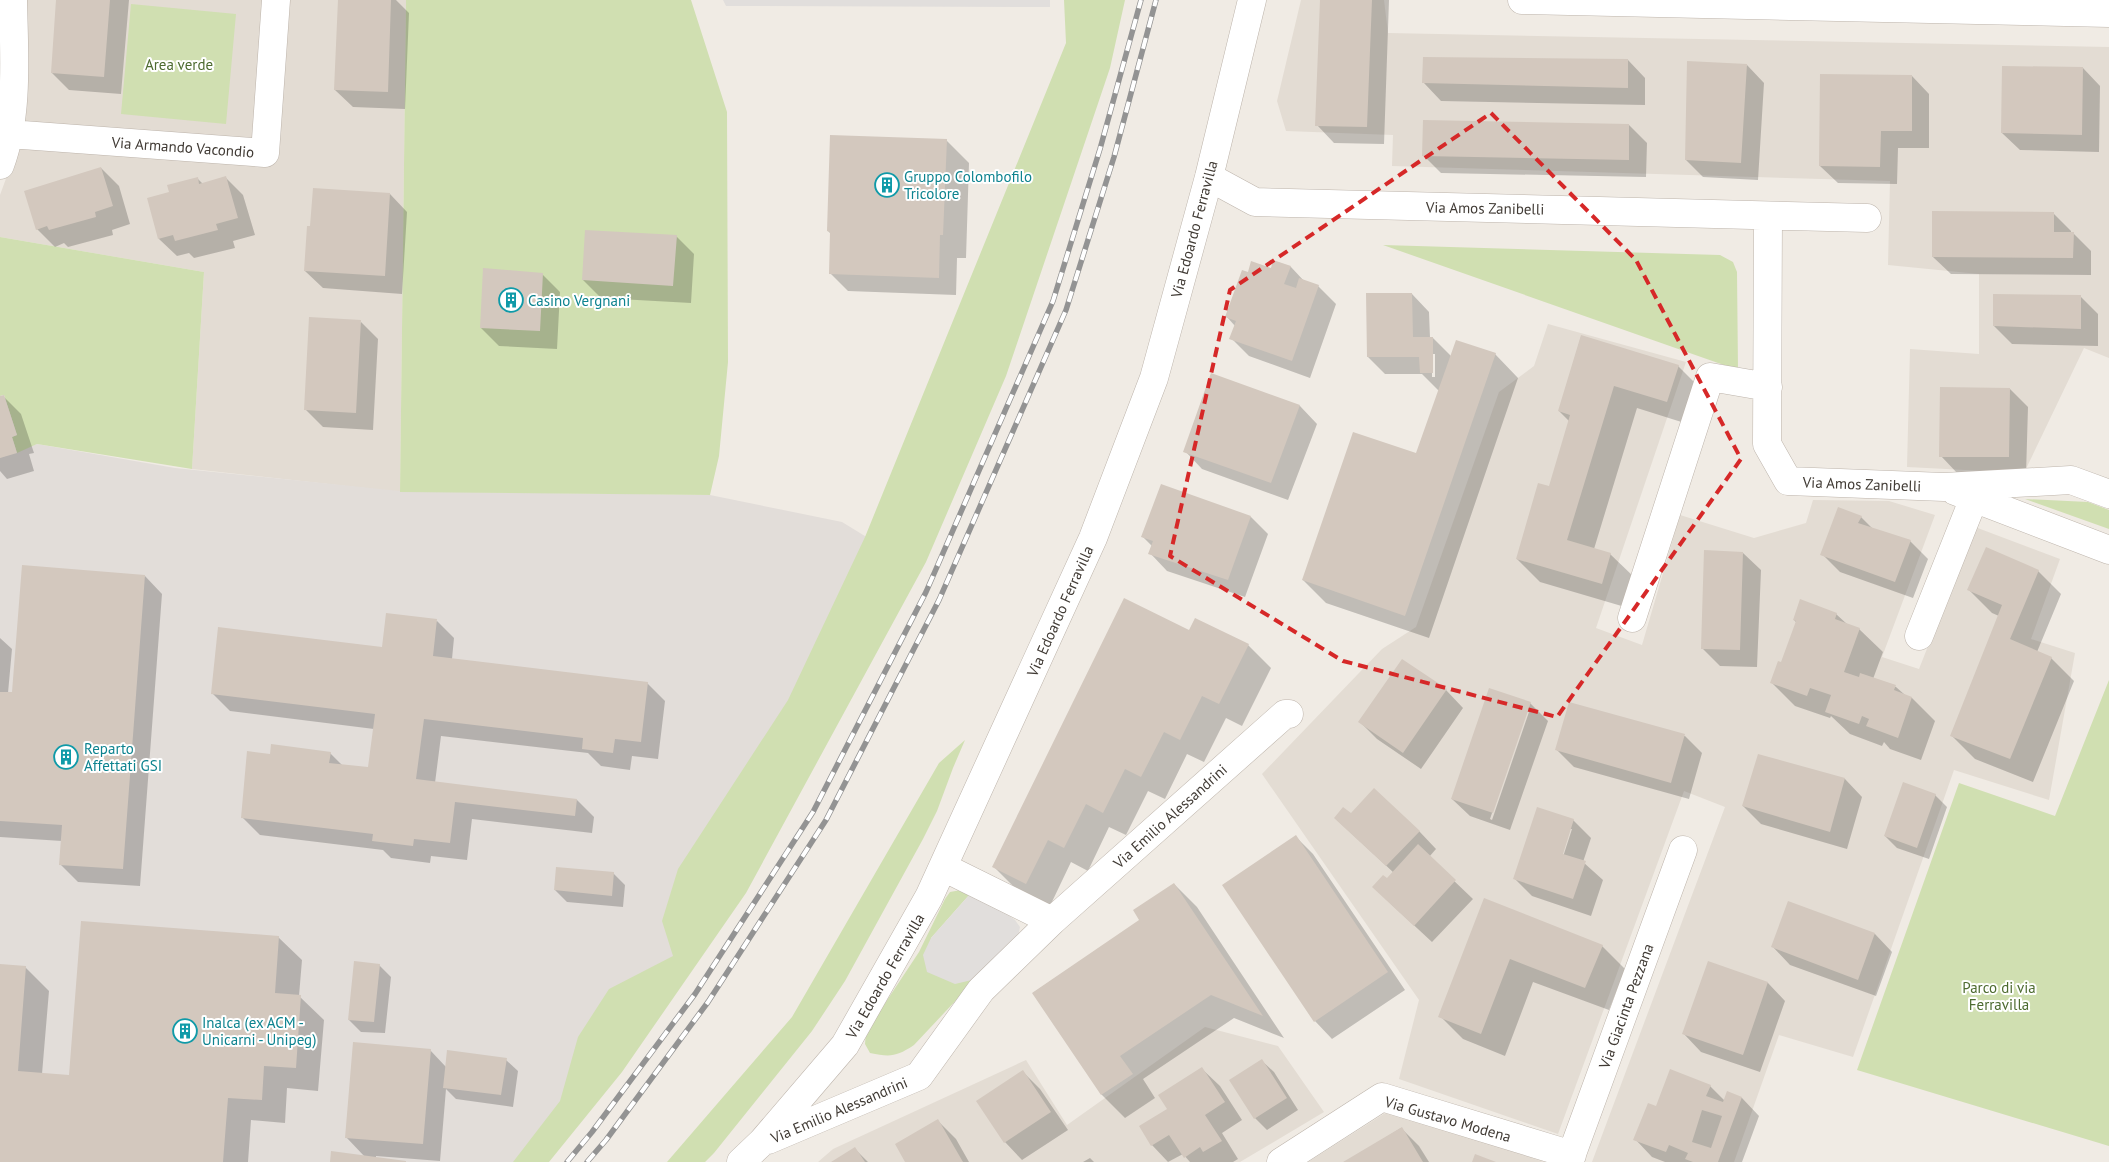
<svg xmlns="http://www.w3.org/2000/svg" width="2109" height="1162" viewBox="0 0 2109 1162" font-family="'PT Sans',sans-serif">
	<rect width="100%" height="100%" fill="#f0ebe4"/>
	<path fill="#e3dcd3" d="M24,0h382l-6,492 -208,-23 12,-197 -204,-35v-42l22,-60z
		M1301,0h83l4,33 721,14v311l-25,-10 -60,125 -117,-6 3,-118 69,5v-80l-91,-9 2,-84 -498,-15 1,-31 -107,-4 -9,-30z
		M1548,324l138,38 -90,266 46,17 38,-130 74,23 52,-15 7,-23 76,1 46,14 -53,142 37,12 56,-142 85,32 -29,80 44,14 -26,147 -95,-30 -101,287 -74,-22 -45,127h-142l133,-355 -41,-16 -126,343 -159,-55 20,-79 -157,-226 120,-125 34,-22 83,-235 35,-26z
		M1205,1027l73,19 46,66 -84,50h-422l15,-13 193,-89 41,65z
		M1390,1110l154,52h-236z"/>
	<path fill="#e2ddd9" d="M37,444l138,24 225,23 310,4 132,27 67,41 -173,323 -201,276h-535v-704z"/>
	<path fill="#d0dfb1" d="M406,0h285l36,112 1,250 -9,94 -9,39 -310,-3z
		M1064,0h61l-15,68 -104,308 -80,186 -180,331 -124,179 -73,90h-36l47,-61 18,-64 31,-48 64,-33 -11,-35 16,-52 110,-169 77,-163 201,-494z
		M131,4l105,10 -10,110 -105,-10z
		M0,237l204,35 -12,197 -155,-25 -20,9 -5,-16 5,-2 -13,-40 -4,1z
		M1383,245l337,10 13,7 4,10 1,98z
		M2025,499l63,3 21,8v19z
		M2109,680v466l-252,-76 102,-287 96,33z
		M965,740l-12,28 -16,43 -14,28 -78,142 -33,50 -98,122 -9,9h-38l125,-145 147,-254z
		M961,890l9,4 -39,44 45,41 -62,66c-18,12 -24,12 -44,8l-5,-9 1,-12 53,-80 26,-53 5,-7z"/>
	<path fill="#e1dedc" d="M723,0h327v7l-324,-1z
		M970,894l37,20 8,6 5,7 -2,10 -42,42 -21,5 -28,-12 -4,-17 8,-17z"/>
	<path fill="#0003" fill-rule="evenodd" d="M57,0h72l-8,94 -52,-4 -17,-17z
		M368,0h28l13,13 -4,96 -52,-2 -18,-17z
		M1321,0h68l-5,144 -50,-1 -17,-18z
		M1628,60l17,18v27l-204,-4 -17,-18z
		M1747,65l17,18 -6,97 -55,-3 -17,-17z
		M2083,68l17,18 -1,66 -79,-2 -18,-17z
		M1912,76l17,18v54h-31l-1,36 -59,-1 -18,-17z
		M1629,125l18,18 -1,34 -205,-4 -18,-18z
		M946,140l23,23 -3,95h-9l-1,37 -108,-4 -18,-18 1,-39 -3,-3z
		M101,168l18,18 11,38 -18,6 1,5 -45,12 -4,-4 -9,4 -18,-18z
		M225,177l18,18 12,40 -22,6 2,7 -41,10 -5,-5 -12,3 -18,-17 11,-46 27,-15 6,6z
		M390,194l17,18 -5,82 -79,-6 -18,-17z
		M2053,213l18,18v2h2l18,18v24l-140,-1 -18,-17z
		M676,236l18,18 -3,49 -90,-5 -18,-18z
		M1274,261l17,6 14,15 13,4 18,18 -26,74 -61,-22 -18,-18 4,-12 -8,-9 21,-44 23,-3z
		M542,274l18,18 -3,57 -58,-3 -18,-18z
		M1412,294l17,18 1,26h3l18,18 44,-2 23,24 -89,260 -103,-35 -23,-23 114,-125 22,-64 -17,-17h-37l-17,-17zM1432,354h3v23h-3z
		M2081,297l17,17v32l-86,-2 -18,-18z
		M361,322l17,17 -5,91 -50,-3 -18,-18z
		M1581,337l97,29 23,23 -10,36 -54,-17 -43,141 16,5 24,23 -9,30 -85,-25 -23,-23 33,-72 19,-66 -10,-10z
		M1211,375l89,31 17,18 -29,76 -86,-31 -17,-18z
		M2010,389l18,18 -2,68 -68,-1 -17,-18z
		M3,396l18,18 13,39 -5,1 5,17 -27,8 -7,-8v-74z
		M1251,517l17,17 -23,63 -78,-26 -17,-18 2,-7 -9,-9z
		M1861,517l12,12 37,12 18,18 -15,39 -73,-26 -18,-18z
		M1743,553l18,17 -4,97 -37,-1 -18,-18z
		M2038,571l23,23 -24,58 14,6 23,23 -41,101 -58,-23 -23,-23 47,-120 -7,-3 -23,-23z
		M145,576l17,18 -22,292 -62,-4 -18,-18 2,-23 -62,-4v-199l12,11 -4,44 5,1z
		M1836,614l12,11 11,4 24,23 -10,27 23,8 9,8 7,3 23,23 -14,39 -31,-11 -6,-7 -2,4 -32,-12 -19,-18 -1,2 -35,-12 -23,-23 10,-19 15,-41 -3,-3z
		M437,621l17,17 -2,21 195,24 18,18 -7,58 -26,-3 -2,14 -29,-4 -13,-13 -147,-17 -6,47 142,17 17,17 -2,16 -120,-14 -5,41 -36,-4 -1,7 -39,-5 -8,-8 -123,-15 -18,-18 29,-62 59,-2 13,13 26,3 5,-40 -144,-18 -17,-17 170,-46z
		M1189,631l59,14 23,23 -29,58 -16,-8 -22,44 -17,-8 -22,45 -17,-8 -22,44 -17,-8 -21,44 -17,-9 -21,44 -33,-16 -23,-23z
		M1446,690l17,18 -42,61 -44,-30 -17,-17z
		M1530,703l18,18 -38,109 -40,-14 -18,-17zM1526,712h3l-37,108 -2,-1z
		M1685,736l17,17 -13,46 -115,-32 -18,-18z
		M1759,756l86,23 17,18 -15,52 -86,-25 -18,-18z
		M1935,795l12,12 -18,52 -32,-11 -12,-12z
		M1351,815l68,16 17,18 -7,8 44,42 -41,43 -41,-38 -4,-24 7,-7 -59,-55z
		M1573,820l18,18 -8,24 20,18 -12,36 -59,-20 -18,-18zM1569,829h3l-10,31 -3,-1z
		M1296,837l17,17 92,136 -73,49 -17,-18z
		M613,873l12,12 -2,22 -56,-5 -12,-12z
		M1174,884l23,23 87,131 -50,-20 -91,61 12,19 -30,20 -23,-23 -69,-102 108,-73z
		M1484,900l118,46 23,23 -16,41 -76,-28 -28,74 -42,-17 -23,-23z
		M1875,934l17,18 -16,44 -86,-31 -17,-18z
		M278,937l24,23 -3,36 25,24 -6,71 -31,-3 -2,35 -34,-3 -3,42h-248v-196l25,1 24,24 -7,83 28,2z
		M1709,963l59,20 17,18 -25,71 -59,-20 -17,-18z
		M379,965l12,12 -6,56 -24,-1 -12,-12z
		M430,1050l16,17 60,-7 12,11 -5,36 -57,-8 -10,-10 -6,72 -64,-5v2l30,4h-75l34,-5 -19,-20z
		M1262,1061l12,11 24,38 -31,20 -12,-12z
		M1202,1069l18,17 22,34 -20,13 16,26 -5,3h-43l-7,-8 -15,8 -16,-17 16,-36z
		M1022,1071l18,18 28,41 -46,30 -17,-18z
		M1710,1086l15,15 3,-8 14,5 17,18 -17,46h-77l-13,-5 -17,-18 22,-32z
		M938,1121l18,18 13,23h-63z
		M1401,1128l18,18 10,16h-83z
		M855,1149l13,13h-34z
		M1090,1158l4,4h-11z"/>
	<path fill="#d3c8be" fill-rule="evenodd" d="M56,0h54l-6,77 -53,-4z
		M338,0h53l-3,92 -54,-2z
		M1320,0h52l-5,127 -52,-1z
		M1423,57l205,2v29l-206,-5z
		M1687,61l60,3 -6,99 -56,-3z
		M2002,66l81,1 -1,68 -81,-2z
		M1820,74l92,1v56h-31l-1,36 -61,-1z
		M1423,120l206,4v36l-207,-4z
		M830,135l117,4 -4,96h-3l-1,43 -110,-4 1,-42 -3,-1z
		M101,167l12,39 -18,6 1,5 -47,13 -2,-4 -11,4 -12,-39z
		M226,176l12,42 -22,6 2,6 -43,11 -2,-6 -15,4 -11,-41 22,-6 -2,-7 31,-8 1,7z
		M313,188l77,5 -5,83 -81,-5 3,-45h3z
		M1932,211l122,1v20h20l-1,26 -141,-1z
		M585,230l92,5 -4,51 -91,-6z
		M1273,260l18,6 -7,18 12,4 3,-10 20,7 -27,76 -63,-22 7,-18 -11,-4 17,-47 6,2 3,-11 20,7z
		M483,268l60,5 -3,58 -60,-3z
		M1366,293h46l1,44h20v36h-13l-1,-16h-52z
		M1993,294l88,1v34l-88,-3z
		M309,317l52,3 -5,93 -52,-3z
		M1581,335l98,30 -12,37 -53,-16 -47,154 44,13 -9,31 -86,-25 22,-76 11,3 21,-71 -12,-4z
		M1456,340l40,13 -91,263 -103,-36 51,-148 63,21z
		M1211,373l89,32 -29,78 -88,-31z
		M1940,387l70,1 -1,69h-70z
		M4,395l13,40 -5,2 5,16 -17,5v-62z
		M1161,484l90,32 -23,64 -80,-26 5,-13 -12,-4z
		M1838,507l24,9 -4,7 53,17 -16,42 -75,-27z
		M1986,547l53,23 -29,69 42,18 -42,102 -60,-23 52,-131 -35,-15z
		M1704,550l39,2 -3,98 -39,-1z
		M22,565l123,10 -22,294 -64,-4 3,-40 -62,-4v-129h12z
		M1124,598l65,32 6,-12 54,26 -30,60 -17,-8 -22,44 -16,-8 -23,45 -16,-8 -22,44 -17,-9 -22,44 -16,-8 -22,44 -34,-17z
		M1800,599l37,14 -2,6 25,9 -16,44 15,5 1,-4 36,12 -2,5 18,7 -14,41 -32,-12 3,-7 -7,-3 -3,8 -34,-12 6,-17 -21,-7 -3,8 -37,-13 8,-22 3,1 15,-41 -3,-1z
		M386,613l51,6 -4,37 215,26 -7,60 -26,-3 -2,14 -31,-4 1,-11 -159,-19 -8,60 161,20 -2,17 -120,-14 -5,41 -36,-4 -1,7 -41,-5 1,-7 -132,-16 6,-67 23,3 1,-10 60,8 -2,11 39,4 7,-53 -164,-20 7,-67 164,20z
		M1402,659l45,30 -44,64 -45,-31z
		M1489,688l42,14 -38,111 -42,-14z
		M1569,702l116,32 -14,49 -116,-33z
		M1758,754l87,24 -15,54 -88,-26z
		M1903,782l33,12 -19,54 -33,-12z
		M1374,788l46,43 -34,35 -52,-48 9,-11 8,6z
		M1537,807l37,12 -11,35 23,7 -13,38 -60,-20z
		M1296,835l92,137 -74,50 -92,-137z
		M1418,844l38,36 -42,46 -42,-39 11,-12 4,3z
		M556,867l58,5 -2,24 -58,-6z
		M1174,883l89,133 -52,-21 -91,61 13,18 -32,21 -69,-102 107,-73 -6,-10z
		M1484,898l119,47 -18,43 -75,-29 -29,75 -43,-17z
		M1788,901l87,32 -17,47 -87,-33z
		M81,921l198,15 -4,57 26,2 -5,73 -32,-2 -2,34 -34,-2 -5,64h-223v-198l26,2 -8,105 51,4z
		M354,961l26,3 -6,58 -26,-2z
		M1708,961l60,21 -25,73 -61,-21z
		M353,1042l78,7 -8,95 -78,-6z
		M447,1050l60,8 -6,37 -58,-7z
		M1262,1059l25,39 -33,21 -25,-39z
		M1202,1067l23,35 -20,13 17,26 -19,11 -3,-5 -16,11 -15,-23 -18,11 -12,-20 28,-17 -9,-14z
		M1670,1069l41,16 -5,11 17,6 4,-11 15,6 -24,65h-25l-8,-3 3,-6 -19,-8 -3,7 -33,-12 15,-37 8,3zM1702,1110l20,6 -11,32 -19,-6z
		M1023,1070l28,42 -47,31 -28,-42z
		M938,1119l25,43h-58l-10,-18z
		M1402,1127l21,35h-80z
		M855,1147l10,15h-34z
		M331,1151l75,10v1h-76z
		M1475,1154l21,8h-24z"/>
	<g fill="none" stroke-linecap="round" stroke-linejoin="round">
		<g stroke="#bdb4ab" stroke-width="29">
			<path id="minor" d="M1522,0l587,13
				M9,134l256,19 11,-153
				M0,165c19,-51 14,-111 13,-165
				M1209,177l46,25 612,16
				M1768,216l-1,228 21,37 156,6 127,-7 38,14
				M1955,491l154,59
				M1632,618l78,-241 58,10
				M1919,636l55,-138
				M943,867l109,54
				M768,1140l151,-64 62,-86 71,-69 233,-207h4
				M741,1162l21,-20 83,-97 84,-148 164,-359 61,-160 55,-201 43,-177
				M1281,1162l101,-65 190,58
				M1569,1162l114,-312"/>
		</g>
		<use href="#minor" stroke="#fff" stroke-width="28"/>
		<g stroke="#939393" stroke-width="5.5">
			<path id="rail" d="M567,1162l25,-30 103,-138 118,-182 113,-220 127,-291 47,-152 41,-149
				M587,1162l19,-22 102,-138 118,-182 113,-220 127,-290 48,-153 42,-157"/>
		</g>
		<use href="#rail" stroke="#fff" stroke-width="4" stroke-dasharray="11" stroke-linecap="butt"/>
	</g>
	<path fill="none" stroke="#d62828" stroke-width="4" stroke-dasharray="10 6" stroke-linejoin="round" d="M1491,113l145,147 105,199 -184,258 -214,-56 -173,-105 60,-266z"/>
	<defs>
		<g id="building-ring" transform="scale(1.25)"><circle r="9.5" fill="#fff" stroke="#0f9aa8" stroke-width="1.5"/><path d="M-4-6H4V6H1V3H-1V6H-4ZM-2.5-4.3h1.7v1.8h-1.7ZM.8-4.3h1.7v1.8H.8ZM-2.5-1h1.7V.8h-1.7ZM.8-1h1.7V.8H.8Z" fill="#0f9aa8"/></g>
	</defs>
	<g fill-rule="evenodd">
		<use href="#building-ring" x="887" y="185"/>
		<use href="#building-ring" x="511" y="300"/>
		<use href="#building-ring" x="66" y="757"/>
		<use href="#building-ring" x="185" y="1031"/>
	</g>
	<g text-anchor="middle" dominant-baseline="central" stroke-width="4" stroke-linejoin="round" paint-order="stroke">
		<g font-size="15" fill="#4d6b30" stroke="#fff">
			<text x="179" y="64">Area verde</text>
			<text x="1999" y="987">Parco di via<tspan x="1999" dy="17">Ferravilla</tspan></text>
		</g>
		<g font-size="15" fill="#413b35" stroke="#fff">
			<text transform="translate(183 147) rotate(4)">Via Armando Vacondio</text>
			<text transform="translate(1485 208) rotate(1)">Via Amos Zanibelli</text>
			<text transform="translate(1194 229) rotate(-75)">Via Edoardo Ferravilla</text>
			<text transform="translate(1862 484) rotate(2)">Via Amos Zanibelli</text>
			<text transform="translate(1060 611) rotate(-66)">Via Edoardo Ferravilla</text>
			<text transform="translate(1170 816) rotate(-42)">Via Emilio Alessandrini</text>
			<text transform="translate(885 976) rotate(-60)">Via Edoardo Ferravilla</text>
			<text transform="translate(1626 1006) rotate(-70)">Via Giacinta Pezzana</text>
			<text transform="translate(839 1110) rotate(-23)">Via Emilio Alessandrini</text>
			<text transform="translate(1448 1119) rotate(16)">Via Gustavo Modena</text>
		</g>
		<g font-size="15" fill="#0d838f" stroke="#fff" text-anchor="start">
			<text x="904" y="176">Gruppo Colombofilo<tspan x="904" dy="17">Tricolore</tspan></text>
			<text x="528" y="300">Casino Vergnani</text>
			<text x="84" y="748">Reparto<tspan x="84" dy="17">Affettati GSI</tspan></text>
			<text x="202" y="1022">Inalca (ex ACM -<tspan x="202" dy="17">Unicarni - Unipeg)</tspan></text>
		</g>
	</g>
</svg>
